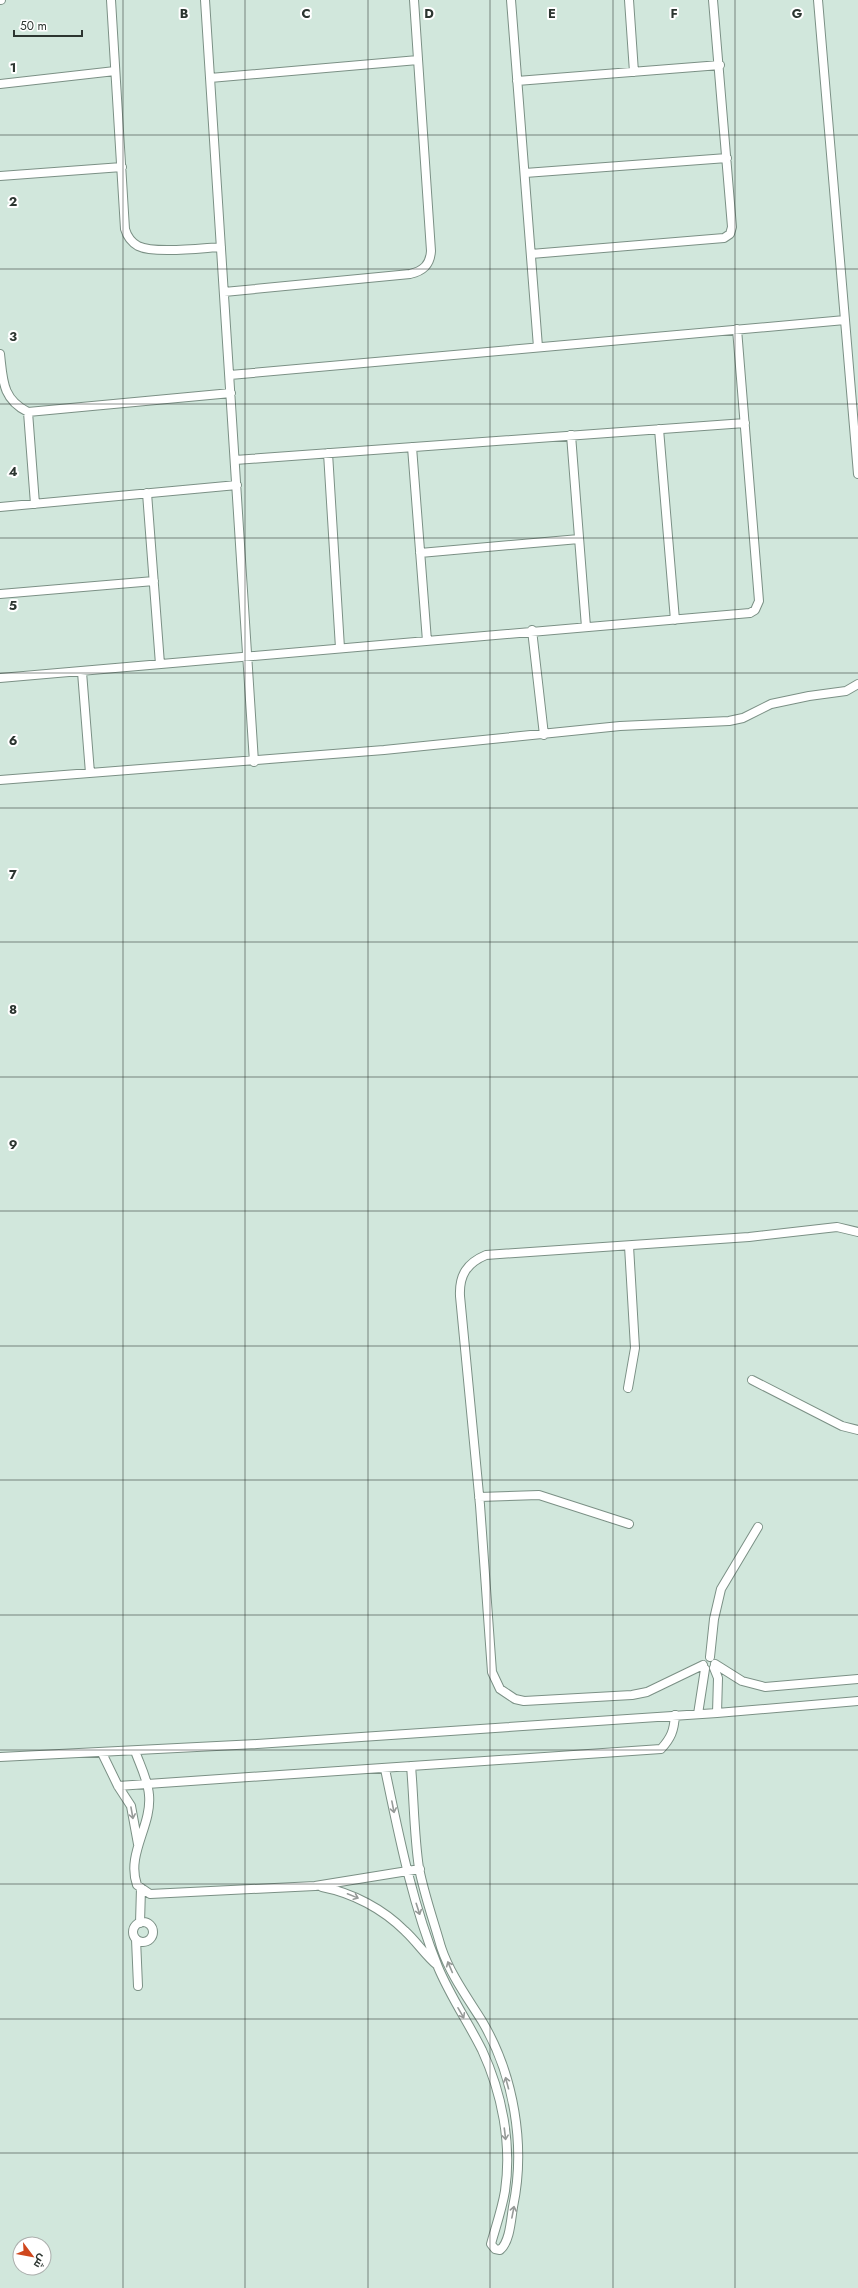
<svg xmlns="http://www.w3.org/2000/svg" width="858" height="2288" viewBox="0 0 858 2288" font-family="Jost,Cairo,sans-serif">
	<rect width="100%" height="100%" fill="#d1e7dc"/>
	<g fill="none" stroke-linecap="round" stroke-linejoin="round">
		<g stroke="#7b9085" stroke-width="10">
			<path id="minor" d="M0,0h1
				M111,0l14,229c2,7 6,13 13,17 16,8 64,2 83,1
				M205,0l49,762
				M511,0l27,347
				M629,0l5,72
				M818,0l40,474
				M210,78l208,-18
				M517,81l203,-16
				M0,84l115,-13
				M525,173l202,-15
				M0,176l122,-9
				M531,254l193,-16 6,-4 2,-7 -19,-227
				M224,292l186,-18c13,-3 20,-9 21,-23l-17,-251
				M0,354c3,26 2,45 28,58l203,-19
				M230,375l615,-55
				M28,412l7,92
				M659,429l16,191
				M571,435l15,192
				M412,447l15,194
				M328,453l12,195
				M235,460l510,-37
				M147,493l13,171
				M0,507l237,-22
				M420,553l159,-14
				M0,594l154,-13
				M532,630l12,105
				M82,672l8,101
				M0,678l750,-65 5,-3 4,-9 -22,-272
				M0,780l384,-30 236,-24 109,-5 14,-3 28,-14 38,-8 37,-5 12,-7
				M752,1380l90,46 16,4
				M628,1388l7,-40 -6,-102
				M479,1497l60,-2 90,29
				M710,1657l4,-38 7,-30 37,-62
				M715,1664l27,17 23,6 93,-8
				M703,1665l-56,27 -15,3 -108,6 -9,-2 -15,-10 -8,-17 -12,-167 -20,-209c-1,-21 7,-33 26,-41l263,-18 88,-10 21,5
				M714,1668l4,10 -1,35
				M698,1714l7,-45
				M135,1751c5,14 13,29 14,44 3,31 -23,59 -12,90l13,9 165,-8 105,-17
				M102,1753l16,33 13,20 7,38
				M0,1757l257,-13 460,-31 141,-12
				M385,1769c14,67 27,134 53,198 12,29 30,55 44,83 20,43 30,94 23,141 -3,18 -9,35 -14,53l4,5 5,1c10,-8 11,-31 13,-43 13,-61 1,-132 -31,-186 -15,-24 -32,-47 -41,-74 -7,-25 -17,-53 -22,-79 -5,-33 -5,-68 -8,-102
				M118,1786l543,-37c10,-11 13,-18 14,-34
				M322,1887c31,6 61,22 83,44 12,11 20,24 32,34
				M133 1932a10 10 0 1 1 20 0a10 10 0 1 1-20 0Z
				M140,1923l1,-35
				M136,1939l2,47"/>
		</g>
		<use href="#minor" stroke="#fff" stroke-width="8"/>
	</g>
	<defs><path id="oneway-shaft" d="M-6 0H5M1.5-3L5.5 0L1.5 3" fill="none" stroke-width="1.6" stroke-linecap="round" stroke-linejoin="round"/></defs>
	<g stroke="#969a98">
		<use href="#oneway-shaft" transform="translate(393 1807) rotate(79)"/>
		<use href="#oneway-shaft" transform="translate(132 1813) rotate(80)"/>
		<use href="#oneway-shaft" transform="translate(353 1896) rotate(22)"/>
		<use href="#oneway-shaft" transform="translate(418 1909) rotate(72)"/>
		<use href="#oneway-shaft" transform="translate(450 1967) rotate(-113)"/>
		<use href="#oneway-shaft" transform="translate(461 2013) rotate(60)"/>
		<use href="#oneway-shaft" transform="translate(507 2083) rotate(-105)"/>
		<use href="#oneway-shaft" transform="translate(505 2134) rotate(83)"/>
		<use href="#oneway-shaft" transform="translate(513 2212) rotate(-79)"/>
	</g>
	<path fill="none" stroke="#2c3530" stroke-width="1" stroke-opacity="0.55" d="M123,0v2288M245,0v2288M368,0v2288M490,0v2288M613,0v2288M735,0v2288M0,135h858M0,269h858M0,404h858M0,538h858M0,673h858M0,808h858M0,942h858M0,1077h858M0,1211h858M0,1346h858M0,1480h858M0,1615h858M0,1750h858M0,1884h858M0,2019h858M0,2153h858"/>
	<g font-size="13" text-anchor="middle" font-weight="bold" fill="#2c3530" stroke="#fff" stroke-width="4" stroke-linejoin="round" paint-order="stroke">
		<text x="184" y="18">B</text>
		<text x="306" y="18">C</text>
		<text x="429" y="18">D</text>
		<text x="552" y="18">E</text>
		<text x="674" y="18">F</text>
		<text x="797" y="18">G</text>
		<text x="13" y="72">1</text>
		<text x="13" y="206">2</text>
		<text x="13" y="341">3</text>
		<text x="13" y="476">4</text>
		<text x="13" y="610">5</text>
		<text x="13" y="745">6</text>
		<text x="13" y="879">7</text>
		<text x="13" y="1014">8</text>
		<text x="13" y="1149">9</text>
	</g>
	<g transform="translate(32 2256) rotate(122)"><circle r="19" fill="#ffffff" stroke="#abaeac"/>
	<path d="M0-3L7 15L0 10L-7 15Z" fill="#cf471d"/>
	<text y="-6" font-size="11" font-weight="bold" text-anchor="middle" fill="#2c3530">ش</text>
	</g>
	<path d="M14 30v6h68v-6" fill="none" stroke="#2c3530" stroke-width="2"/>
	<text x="20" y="30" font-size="12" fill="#2c3530" stroke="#ffffff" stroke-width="3" paint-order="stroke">50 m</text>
</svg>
